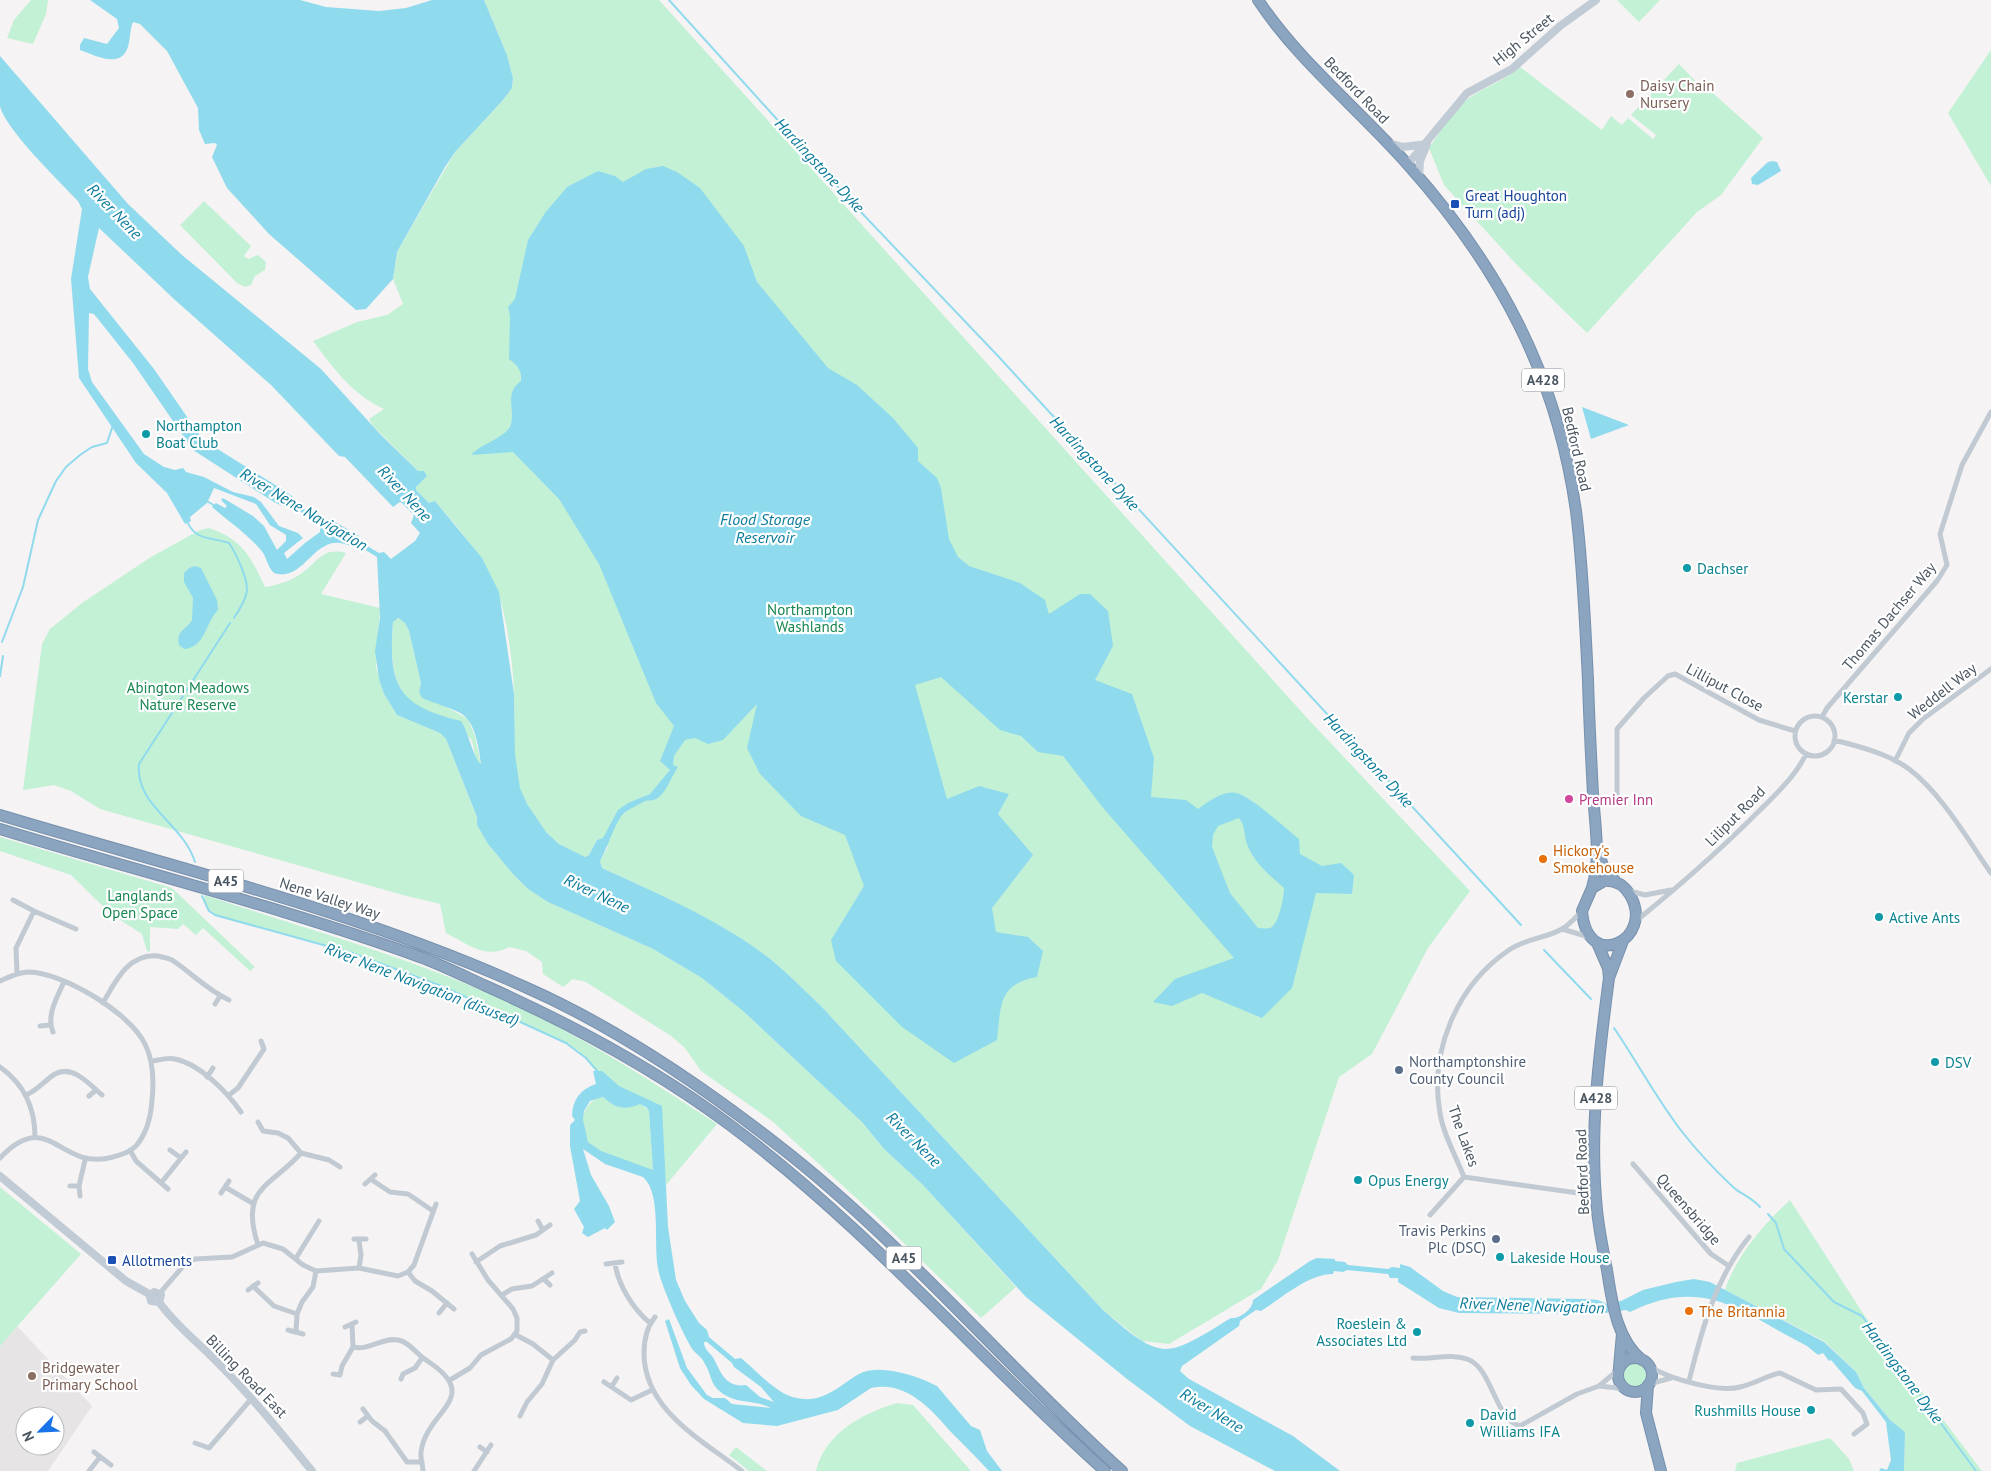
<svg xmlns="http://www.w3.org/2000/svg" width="1991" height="1471" viewBox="0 0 1991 1471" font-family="'PT Sans',sans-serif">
	<rect width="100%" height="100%" fill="#f5f3f3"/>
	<path fill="#e6e4e5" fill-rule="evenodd" d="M16,1325l76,81 -44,65h-48v-125zM25,1416h30v30h-30z"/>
	<path fill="#c3f1d5" d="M31,0h17l-2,14 -13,30 -26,-6 7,-18z
		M484,0h175l649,719 162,172 -42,57 -56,106 -33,23 -61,183 -17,29 -92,55 -27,-3 -39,-31 -282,-304c-19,-18 -38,-38 -60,-54 -48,-34 -105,-59 -159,-84l-2,-7 8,-14 -11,-7 -8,15 -4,2c-34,-10 -64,-49 -69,-85 -3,-25 -1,-51 -2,-76 0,-23 -6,-68 -12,-90 -12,-43 -39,-72 -67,-105l-6,2 -13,-13v-3l11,-11 -3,-5h-6l-45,-45 -4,-7 15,-10c-31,-14 -51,-41 -71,-68l44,-19 30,-7 16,-11 -10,-25 4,-27 58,-100 48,-52 9,-12 1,-10 -6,-23z
		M1617,0h43l-21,22z
		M1991,50v136l-43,-73z
		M1679,64l23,24 3,-2 58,52 -42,57 -24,17 -110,121 -70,-68 -73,-80 -15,-37c12,-17 23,-38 40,-50 16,-11 35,-17 51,-31l82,63 9,-14 11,9 6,-7 25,21 3,-4 -25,-20z
		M204,201l47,45 -7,10 4,3 10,-4 8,7 -1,8 -10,6 -4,9 -6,2 -8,-4 -57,-58z
		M209,528c33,11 42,29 56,59 13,-2 26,-6 37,-14 17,-12 20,-26 44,-20l-25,41 59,14 -4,59 8,27 13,21 43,18 6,6 31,78v8l11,19 25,30 15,15 20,13 105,47 49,29 41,33 119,111 22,27 38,35 94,103 -35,31 -103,-100 -106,-97 -71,-50 -16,-23 -14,-12 -85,-54 -13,-3 -10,8 -20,-13 -1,-12 -16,-11 -17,-4c-24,13 -41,-3 -63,-14l-6,-29 -37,-9 -303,-86 -29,-18 -17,-6 -31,5 19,-146 8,-15 32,-26 69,-46 49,-27z
		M397,618l8,5 4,8 12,52 -2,9 49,27 7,17 6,29c-9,-5 -5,-20 -11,-27 -6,-6 -16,-11 -23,-16 -10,-7 -23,-11 -33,-18 -25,-18 -23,-55 -21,-82z
		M0,837l172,51 83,79 -5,4 -47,-43 -7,7 -13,-11 -5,5 -28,-2v25l-3,-1 -5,-17 -31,-20 -40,-39 -71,-24z
		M204,895c105,35 214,64 314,112 70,33 135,75 199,117l-51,61 -9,-73 -27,-16 -32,-24 -20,-22 -73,-36 -61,-27 -92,-34 -137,-38 -10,-10z
		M603,1097l8,7h31l7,7 4,59c-8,0 -55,-18 -61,-24 -17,-14 -11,-46 11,-49z
		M0,1187l81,67 -81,92z
		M1790,1200l74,115 118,156h-78l1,-39 -15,-12 -26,-32 -8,-16 -32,-31 -99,-51c11,-34 39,-66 65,-90z
		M1622 1374a13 13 0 1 1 26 0a13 13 0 1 1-26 0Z
		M897,1403l16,2 58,66h-155c9,-38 47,-58 81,-68z
		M1830,1438l19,21 5,12h-119l2,-8z
		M736,1447l31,24h-18l-20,-16z"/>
	<path fill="#90daee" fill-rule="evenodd" d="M90,0h210l26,7 53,4 27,-3 26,-8h52l23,55 6,23 -1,10 -9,12 -48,52 -10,15 -48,85 -4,27 -27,30 -10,1 -87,-76 -42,-46 -15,-31 5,-12 -2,-2 -10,1 -6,-14 -1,-22 -31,-57 -27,-27 -7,-2c-4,9 -2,23 -8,31 -10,14 -33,1 -45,-3v-5l4,-7 23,6 12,-16 -2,-9z
		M0,56l128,148 54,51 139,114 59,65 38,37h6l3,5 -11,11v3l13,13 6,-2 47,57 17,34 15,102 1,61 5,33 7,16 19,28 13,12 26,13 4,-2 8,-15 6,-2 15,-28 10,-7 22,-9 20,-24 -10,-9 14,-35 -18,-23 -57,-139 -40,-65 -46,-47 -42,3c9,-11 37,-18 40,-31 4,-16 -7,-31 10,-43 1,-11 -4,-16 -12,-22l1,-43 -2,-9 7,-8 13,-59 17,-27 22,-26 31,-16 17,5 8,6 23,-13 17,-3 14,6 23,16 44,58 13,36 71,86 29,17 36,33 25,30v13l19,17 4,10 8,51 9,18 11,9 51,17 25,17 4,14 31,-20h10l18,17 5,35 -18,34 37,14 22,64 -3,39 35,3 12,9c10,-7 25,-19 38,-16 15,3 50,36 63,46l1,15 22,12 19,-3 13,12 -2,19 -36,-1 -24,95 -30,30 -60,-25 -30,13 -19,-4 22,-23 59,-21 -130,-149 -41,-53 -25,-4 -17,-16 -21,-6 -59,-53 -26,8 32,114 32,-13 30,8 -11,20 35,41 -41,53 4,24 32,5 15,14 -6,26c-39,7 -36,29 -40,63l-43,23 -52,-36 -66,-66 -5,-21 33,-54 -19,-51 -44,-19 -41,-42 -13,-26 10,-44 -34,36 -15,4 -13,-6 -10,2 -11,16 -1,9 5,2c-7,10 -12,27 -22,32 -3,2 -7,1 -11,2 -5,3 -16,8 -21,12 -10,10 -16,35 -24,48l2,7c54,25 111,49 159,84 22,16 41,36 60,54l282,304c61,53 62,48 128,8 9,1 22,-9 22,-18l57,-39 7,-3 18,1v2l10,1 3,3 40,4 4,-2 8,1v-4l10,3 33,24 14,6 129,2 12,1 9,4 14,-3 22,-11 33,-8 18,-3 16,3 114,60 32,30 8,16 26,32 15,12 -1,39h-25l2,-3 6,2 4,-10 -5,-38 -24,-31 -7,-3 -24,-28 -2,1 -6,-8 -5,2 -11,-9c-65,-33 -102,-71 -177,-34l-4,-2 -28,4 -139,-1 -20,-5 -41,-26v-4h-8l-2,-4 -41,-4 -4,2 -9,-1 -1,3c-25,0 -51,24 -72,37l-5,-1 -16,11 -1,5 -57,40 -2,5 9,8 104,57 47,35h-65l-85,-45 -63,-47 -101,-82 -104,-113 -38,-35 -22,-27 -119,-111 -41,-33 -49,-29 -105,-47 -20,-13 -15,-15 -25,-30 -11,-19v-8l-31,-78 -6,-6 -43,-18 -13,-21 -5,-15 -4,-28 5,-33 -3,-61 -20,-12 -5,2c-37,-20 -46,37 -78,26 -7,-6 -7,-17 -14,-24 -14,-16 -32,-28 -48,-42l4,-4 9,5 2,-2 -6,-6 2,-2 30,18 11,10 13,24 9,-9v-6l-16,-10 -14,-21 -42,-16 -7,15 -17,14 1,4 -6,3 -18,-31 -31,-30 -57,-85 -8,-99 11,-70 -4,-8c-17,-18 -73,-72 -78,-95 0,-15 0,-34 0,-50zM99,228l76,72 96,85 68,71 6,1 48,50 7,-5 2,1 12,12 -3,8 9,10 -5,8 -24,18 -7,-7 -5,1 -20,-12v-5l-29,-17 -6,2 -30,-18 -1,-6 -8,-6 -82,-51 -49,-71 -64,-80 -2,-12zM89,313l5,1 39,49 60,87 81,52 11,5 6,-1 29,18v8l-15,11 -18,16 -3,-6 19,-15 -5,-5 -19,-7 -18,-24 -7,-5 -21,-5 -29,-15 -18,-5 -3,-4 -8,2 -11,-3 -20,-13 -52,-72 -4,-13zM398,618l7,5 4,8 12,52 -2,9 3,6c13,6 28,9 40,16 14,9 17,36 19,50 -7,-4 -13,-33 -20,-43 -63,-15 -73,-35 -68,-99zM1239,818c6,8 5,14 7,23 6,20 23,34 38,47 0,8 -5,37 -14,40 -4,1 -8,0 -12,0l-28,-35 -18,-46 1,-12 5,-9z
		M1773,161l4,1 4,9 -23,14 -6,-1 -1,-6 17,-16z
		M1582,407l47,18 -38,14z
		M195,566l6,2 16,32 1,10c-13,13 -12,37 -34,39l-5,-4c-3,-15 7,-15 13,-25l1,-22 -9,-16v-9l5,-5z
		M593,1071h9l17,15 43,20 6,121 8,53 9,21 14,22 8,7 2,7 26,22 6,-1c16,13 35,36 56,40 26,6 43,-13 62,-24 21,-11 58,2 78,12l34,40 9,4 7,21 15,20h-13c-12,-13 -25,-26 -38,-39 -20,-23 -45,-52 -80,-44l-33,22 -61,16 -34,-3 -39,-24 -13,-14 -11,-17 -15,-47 4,-2 18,49 20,27 6,3h12l7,6 39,4c-15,-8 -31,-4 -46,-13 -16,-10 -12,-18 -20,-31 -3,-7 -8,-9 -12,-14 -8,-11 -31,-63 -34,-77 -7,-26 4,-78 -16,-96l-38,-13 -22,-15 8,26 18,31 6,16 -8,8 -2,-2 -17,9 -6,-4 2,-6 -10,-18 6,-8 -10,-55v-21l5,-5 -3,-4c0,-15 8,-27 24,-32zM603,1097c12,11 21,14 37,7l6,3 3,4 4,59 -52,-19 -13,-9 -5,-22 1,-9 6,-10zM704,1342h3l25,21 2,4 27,20 13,15 -14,-5 -14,-12c-20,3 -25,-12 -32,-26 -4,-7 -10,-9 -10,-17z"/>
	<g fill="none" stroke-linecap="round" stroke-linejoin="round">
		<path stroke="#90daee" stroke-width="2" d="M669,0l189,209 139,146 524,570
			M207,501l8,5
			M187,521c8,20 24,16 42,22 5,7 8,13 11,21 11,25 9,31 -6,54
			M2,642l21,-55 15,-67 18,-39 10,-14 14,-12 12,-8 15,-4 6,-18
			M0,676l3,-20
			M195,862c-12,-39 -60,-56 -56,-98l91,-141
			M202,896l7,15 6,4 137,38 92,34 122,56 20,15 12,14
			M1544,950l47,49
			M1614,1028c24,35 43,72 69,105 15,19 33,38 50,54 9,8 17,9 27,20
			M1768,1214l8,9 8,26 50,53 28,14 114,155"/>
		<g stroke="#7690ad" stroke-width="12">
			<path id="highway" d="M1258,0c41,62 102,110 151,166 90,101 148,209 167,345 7,55 9,112 12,169 1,38 3,76 5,114 2,32 8,63 -1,94
				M0,815c176,53 357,96 525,172 91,40 176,98 254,159 124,96 226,220 343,325
				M0,829c140,43 282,78 420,128 22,8 44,19 66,29 85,38 169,83 244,139 137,102 248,232 375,346
				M1599,855l5,13 12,14
				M1604,881c11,-1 20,4 26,14 26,44 -43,79 -48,16l10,-23z
				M1598,945l10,23 1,10c-10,76 -20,154 -12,232 2,20 6,40 10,60 5,31 9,69 35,90
				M1609,978l14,-37
				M1618 1375a17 17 0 1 1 34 0a17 17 0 1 1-34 0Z
				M1619,1367l3,-33
				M1648,1385l-2,28 15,58"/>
		</g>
		<path stroke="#c1cad2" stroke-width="5" d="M1795 736a20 20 0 1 1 40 0a20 20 0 1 1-40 0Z
			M1822,717l5,-9 110,-127 10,-16 -7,-31 22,-69 29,-53
			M1834,740c24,6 55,14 75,29 32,24 59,71 82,104
			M1895,761l14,-28 14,-14 68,-50
			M1620,800l-3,-6v-65l27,-31 24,-22 7,-2 84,46 36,11
			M1630,891l15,4 26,-5
			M13,900l21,11 -18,37 1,26
			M34,911l42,18
			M1636,921c42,-34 83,-70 121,-108 17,-17 39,-37 49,-59
			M1562,929l27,8
			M0,981c9,-4 18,-9 29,-9 35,1 101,41 116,72 9,18 9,37 7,56 -1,16 -5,33 -16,46 -7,7 -18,10 -27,12 -51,11 -60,-51 -109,0
			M103,1003c12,-21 25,-50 55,-47 4,1 10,2 14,4 21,14 34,29 57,40
			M215,1004l5,-8
			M40,1026l10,-1
			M53,1032c-7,-16 4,-35 11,-50
			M152,1061c7,-1 16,-4 23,-2 25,5 52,33 66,53
			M0,1067c24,17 35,42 35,70
			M207,1077l6,-9
			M26,1095c12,-5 19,-15 29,-21 18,-10 35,11 47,21
			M229,1095l9,-7 26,-39 -3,-8
			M89,1096l7,-6
			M258,1122l5,9 15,2 10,5 13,15 28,7 11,7
			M130,1150l6,11 32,28
			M170,1150l11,8
			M1633,1164l78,90 18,12
			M372,1180l18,12 18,2 25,17
			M161,1183l25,-31
			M365,1184l10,-9
			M70,1186h9
			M225,1187l29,17
			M221,1193l8,-12
			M1578,1193l-114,-16c-8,-21 -21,-43 -24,-64 -11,-62 17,-128 69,-163 18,-12 38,-12 53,-21 7,-4 14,-12 20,-18
			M80,1196l-1,-10 6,-26
			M1430,1215l34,-38
			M538,1221l5,9
			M354,1239h12
			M258,1245c-19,-58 13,-58 43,-92
			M296,1258l23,-37
			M476,1262l24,-16 36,-11 14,-10
			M615,1263c3,22 18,46 35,60
			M606,1264l16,-2
			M359,1268l2,-13 -2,-14
			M408,1272l7,9 17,10 22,18
			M544,1279l6,6
			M253,1286l21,20 23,8
			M248,1290l10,-7
			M160,1293l25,-29 10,-5 37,-2 31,-14 20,6 20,16 13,6 43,-3 39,8 10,-4 6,-7 22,-61
			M502,1295l10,-6 20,-3 20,-13
			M439,1313l8,-10
			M655,1317c-8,10 -11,24 -11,36 0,57 58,87 98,118
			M352,1325l1,22
			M345,1327l11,-5
			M288,1330l15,4
			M296,1332l1,-18 5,-12 11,-15 3,-16
			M516,1335l17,9 20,16
			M1413,1358c17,2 37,-5 54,1 26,9 27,60 53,67l57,-32 22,-8 19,-16
			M1648,1365c18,13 70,28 92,22 14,-3 26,-11 40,-14l36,17 25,-1 22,24 4,11 -13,10
			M333,1374l7,1 2,-9 11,-19c16,4 29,-10 45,-7 12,2 18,14 28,20 59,38 0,50 -5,92 -1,6 2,13 2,19
			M401,1379l2,-5 12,-6 7,-10
			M450,1380l20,-12 11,-13 30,-16 6,-8v-13l-4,-9 -25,-29 -16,-26
			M1689,1381c13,-52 26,-102 60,-144
			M604,1382l27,18 21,-10
			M1649,1384l22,-6
			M612,1386l5,-8
			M1599,1386l27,3
			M363,1409l9,12 13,10 22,31h15
			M520,1416l7,-14 15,-18 11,-24 22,-20 5,-8 5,-1
			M360,1422l8,-6
			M195,1443l14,5 43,-50
			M480,1447l7,5
			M94,1452l17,13
			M89,1471l11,-14
			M474,1471l17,-26"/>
		<path stroke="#c1cbd6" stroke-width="8" d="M1387,143l16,4 24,-3 -7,17 -1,16
			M1408,164l59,-71 45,-24 48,-43 36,-26
			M0,1176l126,105 25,14
			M159,1302l2,-7 -7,-3 -4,5 1,4 8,1c17,24 39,40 59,61 34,34 64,71 94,108"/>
		<use href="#highway" stroke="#8ba5c1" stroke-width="10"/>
	</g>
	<g fill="#8d6e63" stroke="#fff" stroke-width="2">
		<circle cx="1630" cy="94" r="5"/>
		<circle cx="32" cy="1376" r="5"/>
	</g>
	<g fill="#1a4fb4" stroke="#fff" stroke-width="2">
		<rect x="1450" y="199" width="10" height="10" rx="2.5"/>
		<rect x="107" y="1255" width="10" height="10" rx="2.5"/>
	</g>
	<g fill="#0f9aa8" stroke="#fff" stroke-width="2">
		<circle cx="146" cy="434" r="5"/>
		<circle cx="1687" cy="568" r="5"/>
		<circle cx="1898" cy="697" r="5"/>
		<circle cx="1879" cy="917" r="5"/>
		<circle cx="1935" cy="1062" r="5"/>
		<circle cx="1358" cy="1180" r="5"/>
		<circle cx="1500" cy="1257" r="5"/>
		<circle cx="1417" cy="1332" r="5"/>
		<circle cx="1811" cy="1410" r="5"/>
		<circle cx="1470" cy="1423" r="5"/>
	</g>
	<circle fill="#d1479c" stroke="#fff" stroke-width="2" cx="1569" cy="799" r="5"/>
	<g fill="#e8710a" stroke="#fff" stroke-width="2">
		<circle cx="1543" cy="859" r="5"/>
		<circle cx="1689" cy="1311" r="5"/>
	</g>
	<g fill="#5c6f8a" stroke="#fff" stroke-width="2">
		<circle cx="1399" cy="1070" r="5"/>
		<circle cx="1496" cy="1239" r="5"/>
	</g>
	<g text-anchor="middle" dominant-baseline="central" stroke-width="4.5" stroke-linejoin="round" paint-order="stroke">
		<g fill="#fff" stroke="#808990" stroke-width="1">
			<rect x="1522" y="368.5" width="42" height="23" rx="4"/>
			<rect x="208.5" y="869.5" width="35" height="23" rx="4"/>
			<rect x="1575" y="1086.5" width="42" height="23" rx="4"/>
			<rect x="886.5" y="1246.5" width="35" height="23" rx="4"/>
		</g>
		<g font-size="14" font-weight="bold" fill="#4a5661">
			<text x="1543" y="380">A428</text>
			<text x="226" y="881">A45</text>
			<text x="1596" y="1098">A428</text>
			<text x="904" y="1258">A45</text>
		</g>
		<g font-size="15" fill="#4a5661" stroke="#fff">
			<text transform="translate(1523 39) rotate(-39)">High Street</text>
			<text transform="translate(1357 90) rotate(46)">Bedford Road</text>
			<text transform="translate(1577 449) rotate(77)">Bedford Road</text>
			<text transform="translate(1889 616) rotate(-50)">Thomas Dachser Way</text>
			<text transform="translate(1725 687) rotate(28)">Lilliput Close</text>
			<text transform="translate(1942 691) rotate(-38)">Weddell Way</text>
			<text transform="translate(1735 816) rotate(-45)">Liliput Road</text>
			<text transform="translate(330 898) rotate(18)">Nene Valley Way</text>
			<text transform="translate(1464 1136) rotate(70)">The Lakes</text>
			<text transform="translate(1582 1172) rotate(-92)">Bedford Road</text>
			<text transform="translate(1689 1209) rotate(49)">Queensbridge</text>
			<text transform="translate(247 1376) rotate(46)">Billing Road East</text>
		</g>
		<g font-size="15" fill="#785e54" stroke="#fff" text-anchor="start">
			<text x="1640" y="85">Daisy Chain<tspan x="1640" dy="17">Nursery</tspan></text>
			<text x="42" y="1367">Bridgewater<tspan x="42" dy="17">Primary School</tspan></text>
		</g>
		<g font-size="15" fill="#164399" stroke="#fff" text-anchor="start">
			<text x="1465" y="195">Great Houghton<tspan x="1465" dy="17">Turn (adj)</tspan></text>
			<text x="122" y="1260">Allotments</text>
		</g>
		<g font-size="15" fill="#0d838f" stroke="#fff" text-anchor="start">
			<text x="156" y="425">Northampton<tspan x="156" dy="17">Boat Club</tspan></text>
			<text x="1697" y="568">Dachser</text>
			<text x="1888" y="697" text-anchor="end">Kerstar</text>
			<text x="1889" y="917">Active Ants</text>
			<text x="1945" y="1062">DSV</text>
			<text x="1368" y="1180">Opus Energy</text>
			<text x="1510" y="1257">Lakeside House</text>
			<text x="1407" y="1323" text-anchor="end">Roeslein &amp;<tspan x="1407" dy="17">Associates Ltd</tspan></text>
			<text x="1801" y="1410" text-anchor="end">Rushmills House</text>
			<text x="1480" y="1414">David<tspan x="1480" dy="17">Williams IFA</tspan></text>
		</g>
		<g font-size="15" fill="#17864f" stroke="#fff">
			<text x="810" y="609">Northampton<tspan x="810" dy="17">Washlands</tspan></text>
			<text x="188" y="687">Abington Meadows<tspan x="188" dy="17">Nature Reserve</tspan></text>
			<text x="140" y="895">Langlands<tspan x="140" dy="17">Open Space</tspan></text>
		</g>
		<g font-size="15" fill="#b23c85" stroke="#fff" text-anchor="start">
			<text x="1579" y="799">Premier Inn</text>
		</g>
		<g font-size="15" fill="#c56008" stroke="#fff" text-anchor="start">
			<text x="1553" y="850">Hickory's<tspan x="1553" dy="17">Smokehouse</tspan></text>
			<text x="1699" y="1311">The Britannia</text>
		</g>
		<g font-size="15" fill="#4e5e75" stroke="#fff" text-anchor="start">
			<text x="1409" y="1061">Northamptonshire<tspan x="1409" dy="17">County Council</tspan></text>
			<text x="1486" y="1230" text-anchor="end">Travis Perkins<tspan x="1486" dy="17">Plc (DSC)</tspan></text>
		</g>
		<g font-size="16" font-style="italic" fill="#0c7c9b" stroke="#fff">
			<text transform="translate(820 165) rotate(47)">Hardingstone Dyke</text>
			<text transform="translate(115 211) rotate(46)">River Nene</text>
			<text transform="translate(1095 463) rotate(47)">Hardingstone Dyke</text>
			<text transform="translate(405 493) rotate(47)">River Nene</text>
			<text transform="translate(304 509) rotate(31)">River Nene Navigation</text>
			<text x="765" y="519">Flood Storage<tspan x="765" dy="18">Reservoir</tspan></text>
			<text transform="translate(1369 760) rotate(47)">Hardingstone Dyke</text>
			<text transform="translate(597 893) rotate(25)">River Nene</text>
			<text transform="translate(422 984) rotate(21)">River Nene Navigation (disused)</text>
			<text transform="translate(914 1139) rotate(45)">River Nene</text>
			<text transform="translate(1532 1305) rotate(2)">River Nene Navigation</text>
			<text transform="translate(1903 1372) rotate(53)">Hardingstone Dyke</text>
			<text transform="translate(1212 1410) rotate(31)">River Nene</text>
		</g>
	</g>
	<g transform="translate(40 1431) rotate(246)"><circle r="24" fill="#ffffff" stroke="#b7bbc0"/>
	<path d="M0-4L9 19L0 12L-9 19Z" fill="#1a73e8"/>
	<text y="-8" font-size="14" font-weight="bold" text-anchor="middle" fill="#4a5661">N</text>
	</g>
</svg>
